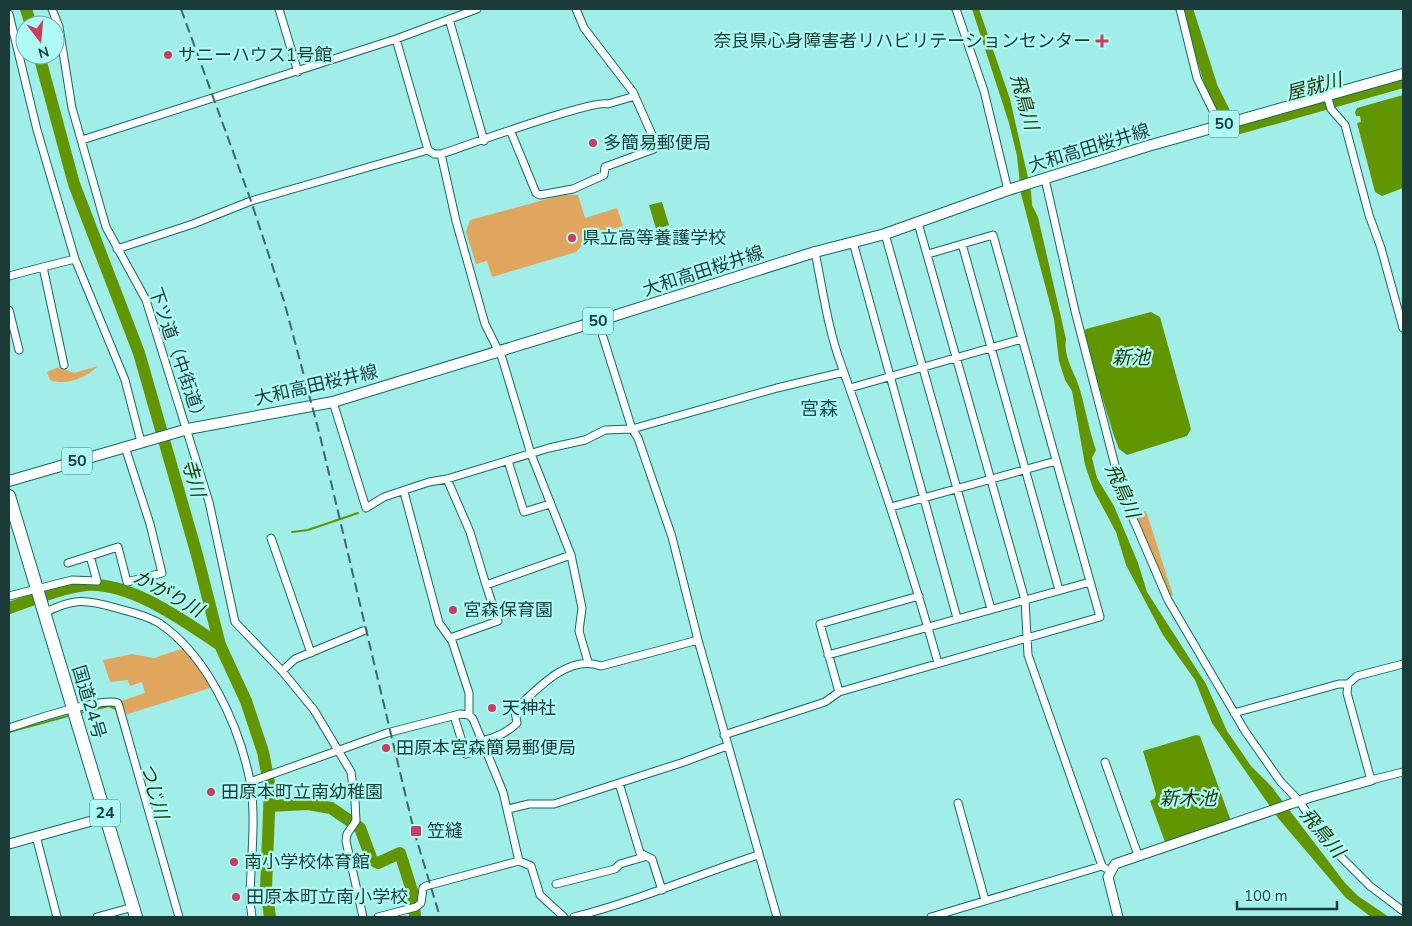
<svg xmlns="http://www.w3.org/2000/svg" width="1412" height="926" viewBox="0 0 1412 926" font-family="'Nunito Sans','Noto Sans JP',sans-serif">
	<rect width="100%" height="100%" fill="#a1eee8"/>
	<path fill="#e1a65e" d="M562,195h16l7,23 32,-10 6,18 -32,9 2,9 -7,-3 -10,11 -84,25 -5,-16 -11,3 -10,-32 4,-12z
		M98,366c-12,12 -32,20 -48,14l-3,-8 12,-5 15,6z
		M1146,511l27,84 -3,1 -34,-81z
		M184,648l15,18 14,21 -88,28 -4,-14 24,-8 -3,-11 -12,4 -2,-6 -18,2 -7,-22 29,-6 22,4z"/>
	<path fill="#619600" d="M972,9h7l31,90 21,92 1,14 6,12 28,122c-3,19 9,33 14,51 6,21 9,40 16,60l-4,8 5,20 17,28 24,57 9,29 59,92 21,47 24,35 20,20 74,97 13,13 31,21h-18l-25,-19 -68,-80 -66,-95 -17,-43 -32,-45 -37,-70 -10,-33 -22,-41 -9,-26 -13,-74 -7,-11 -6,-19 -5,-42 -33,-125 -4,-38 -8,-33z
		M1403,95v93l-21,8 -7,-4 -18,-69 4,-1 -1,-6h-4l-1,-4 2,-4z
		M662,202l7,23 -13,4 -7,-24z
		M1151,312l9,5 31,112 -4,7 -60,19 -8,-6 -6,-16 -30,-100 3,-4z
		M1196,735l4,1 31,85 -66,21 -15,-41 5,-3 1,-4 -13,-43z"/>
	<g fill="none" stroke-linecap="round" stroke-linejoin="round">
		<path stroke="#619600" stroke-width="2" d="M292,532l16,-2 50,-17
			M80,713l29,-7 7,3 14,48
			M9,732l59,-16"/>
		<path stroke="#619600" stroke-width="12" d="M26,9l5,16
			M1187,9l25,79 12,24
			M39,55l35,129 65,169 58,202 23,90 26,56 17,51 7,36 -4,100 4,29
			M1234,127l2,2 167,-47
			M9,608c24,-8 51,-20 77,-23 45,-3 98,36 134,60
			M269,806l39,-2 23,4 29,20 12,32 6,3 22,-10 13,41 2,23"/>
		<g stroke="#126864" stroke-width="9">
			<path id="street" d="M52,9l7,18 13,81 34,119 40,73 63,202 26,120 47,49 32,39 37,62 4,29 1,20 -9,13 -1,7 17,76
				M279,9l19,63
				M956,9l28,82 24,99
				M1180,9l17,69 23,47
				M9,14l28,116 38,129 50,121 16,62
				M449,19l35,122
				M396,39l32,111 6,4h7c25,-8 152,-55 167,-50l27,-8
				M1327,95l4,14 14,16 24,90 12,33 22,80
				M511,132l25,61 4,2 33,-6 31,-14 1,-8 49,-18 2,-5 -3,-7 -20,-45 -49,-64 -8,-19
				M82,140l314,-101 81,-30
				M441,154l15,67 29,103 17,34 29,96 40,101 11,53 -3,23 9,31
				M1045,179l30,132 42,162 14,41 37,86 77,131 35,50 20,21 22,35 14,15 34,34 33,25
				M918,223l107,377 3,55 74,211
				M885,234l106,375
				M853,242l104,376
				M962,244l97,346
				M117,249l76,-25 58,-23 177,-51
				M815,252c8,39 13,78 27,115 35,98 68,196 96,296
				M43,267l32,-8
				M9,276l34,-9 21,98
				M9,310l10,40
				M598,321l34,108 6,9 34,99 26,103 79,277
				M850,388l172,-49
				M333,402l33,106 18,-11 45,-15 18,-3 102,-31 36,-8 20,-10 27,-1 145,-41 67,-16
				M508,461l16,51 26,-8
				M447,479l23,53 16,53 85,-30
				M404,492l35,131 13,18 17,52v22
				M891,507l165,-46
				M271,538l40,115
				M68,563l50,-16 9,35 35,-9 -12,-49 -25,-77
				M9,596l63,-16 25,1 -7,-25
				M44,613c30,-15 41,-14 72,-5 15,4 30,7 43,15 48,32 80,102 91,158 7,39 0,82 0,121l2,15
				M450,638l48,-17 -12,-36
				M828,655l262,-73
				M1403,664l-46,12 -9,8 -1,9 24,87 32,-8
				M282,671l13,-12 68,-28
				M839,692l-19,-68 99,-28
				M1234,713l105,-29h9
				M454,716l12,38 19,-5
				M9,728c22,-7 90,-31 109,-25l61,214
				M724,735l101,-33 14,-10 261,-75 -107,-382 -65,19
				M482,741c13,-3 25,-8 35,-18l-2,-12 4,-5c21,-20 51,-52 82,-40l97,-26
				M1105,762l33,93
				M250,782l137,-49 73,-19 9,1 4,4 30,73 16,69
				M619,783l21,70 12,6 10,31
				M958,803l27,97
				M508,809l21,-5h25l127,-41 46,-17
				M36,836l21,81
				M556,884l59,-15 5,-5 24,-7
				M97,917l36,-10
				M378,917l38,-10 5,-4 2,-15 3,-2 93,-25 12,5 9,29 24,22
				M574,917c63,-16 123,-42 184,-62
				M931,917l171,-51 3,2"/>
		</g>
		<g stroke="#126864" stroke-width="11">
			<path id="secondary" d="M9,844l97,-27
				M1118,917l-10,-40 7,-13 196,-67 60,-17"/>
		</g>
		<g stroke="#126864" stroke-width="12">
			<path id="primary" d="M9,481l179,-52 145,-27 265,-81 217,-69 70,-18 123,-44 140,-44 255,-72"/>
		</g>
		<g stroke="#126864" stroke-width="14">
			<path id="highway" d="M9,496l127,421"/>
		</g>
		<use href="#street" stroke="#fff" stroke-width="7"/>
		<use href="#secondary" stroke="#fff" stroke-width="9"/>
		<use href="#primary" stroke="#fff" stroke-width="10"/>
		<use href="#highway" stroke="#fff" stroke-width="12"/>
		<path stroke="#3d6865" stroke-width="2" stroke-dasharray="10 5" stroke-linecap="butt" d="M181,9l70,192 33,100 36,135 94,395 26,86"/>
	</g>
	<g fill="#cb3c60" stroke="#aefbf6" stroke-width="2">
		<path d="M1099.5 33.5h5v5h5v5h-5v5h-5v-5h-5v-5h5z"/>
		<circle cx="168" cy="55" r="5"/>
		<circle cx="593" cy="143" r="5"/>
		<circle cx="572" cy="238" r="5"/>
		<circle cx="453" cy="610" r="5"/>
		<circle cx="492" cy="708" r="5"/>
		<circle cx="386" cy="748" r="5"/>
		<circle cx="211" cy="792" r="5"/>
		<rect x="410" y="825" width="12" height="12" rx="2.5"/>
		<circle cx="234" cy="862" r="5"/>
		<circle cx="236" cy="897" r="5"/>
	</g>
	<g text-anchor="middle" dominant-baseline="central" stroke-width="4.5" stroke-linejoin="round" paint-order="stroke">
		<g fill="#aefbf6" stroke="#477572" stroke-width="1">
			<rect x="1209" y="110.5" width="30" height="27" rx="4"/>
			<rect x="583" y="307.5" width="30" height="27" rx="4"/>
			<rect x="62" y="447.5" width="30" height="27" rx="4"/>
			<rect x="90" y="799.5" width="30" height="27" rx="4"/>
		</g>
		<g font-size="16" font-weight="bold" fill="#1b3b39">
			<text x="1224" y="124">50</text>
			<text x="598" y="321">50</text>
			<text x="77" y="461">50</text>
			<text x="105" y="813">24</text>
		</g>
		<g font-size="18" fill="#1b3b39" stroke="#aefbf6" text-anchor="start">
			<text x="1091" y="41" text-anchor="end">奈良県心身障害者リハビリテーションセンター</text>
			<text x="178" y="55">サニーハウス1号館</text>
			<text x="603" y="143">多簡易郵便局</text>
			<text x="582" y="238">県立高等養護学校</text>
			<text x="463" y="610">宮森保育園</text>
			<text x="502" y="708">天神社</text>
			<text x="396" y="748">田原本宮森簡易郵便局</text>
			<text x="221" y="792">田原本町立南幼稚園</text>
			<text x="427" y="831">笠縫</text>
			<text x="244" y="862">南小学校体育館</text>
			<text x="246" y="897">田原本町立南小学校</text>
		</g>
		<g font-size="18" fill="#1b3b39" stroke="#aefbf6">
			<text transform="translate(1089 148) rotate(-17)">大和高田桜井線</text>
			<text transform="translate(703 271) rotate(-18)">大和高田桜井線</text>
			<text transform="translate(178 356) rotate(71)">下ツ道（中街道）</text>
			<text transform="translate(316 385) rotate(-13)">大和高田桜井線</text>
			<text transform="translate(89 702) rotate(73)">国道24号</text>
		</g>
		<g font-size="19" font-style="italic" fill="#1e3300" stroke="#aefbf6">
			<text transform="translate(1314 87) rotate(-15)">屋就川</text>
			<text transform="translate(1024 102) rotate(74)">飛鳥川</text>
			<text x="1131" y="358">新池</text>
			<text transform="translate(193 478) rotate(74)">寺川</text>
			<text transform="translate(1122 491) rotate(66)">飛鳥川</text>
			<text transform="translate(168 594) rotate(29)">かがり川</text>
			<text transform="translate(154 791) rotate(74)">つじ川</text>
			<text x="1188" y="799">新木池</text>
			<text transform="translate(1322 833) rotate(50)">飛鳥川</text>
		</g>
		<g font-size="19" fill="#12504d" stroke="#aefbf6">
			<text x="819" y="409">宮森</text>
		</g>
	</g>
	<rect width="1412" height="926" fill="none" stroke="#1b3b39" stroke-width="20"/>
	<g transform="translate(40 40) rotate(164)"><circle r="24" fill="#aefbf6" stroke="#73aeaa"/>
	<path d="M0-4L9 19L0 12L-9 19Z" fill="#cb3c60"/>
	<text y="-8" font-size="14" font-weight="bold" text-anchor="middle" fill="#1b3b39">N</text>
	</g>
	<path d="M1237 901v8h100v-8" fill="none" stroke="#1b3b39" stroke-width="2.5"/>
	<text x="1244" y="901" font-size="15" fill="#1b3b39" stroke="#aefbf6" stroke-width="4" paint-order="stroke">100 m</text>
</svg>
